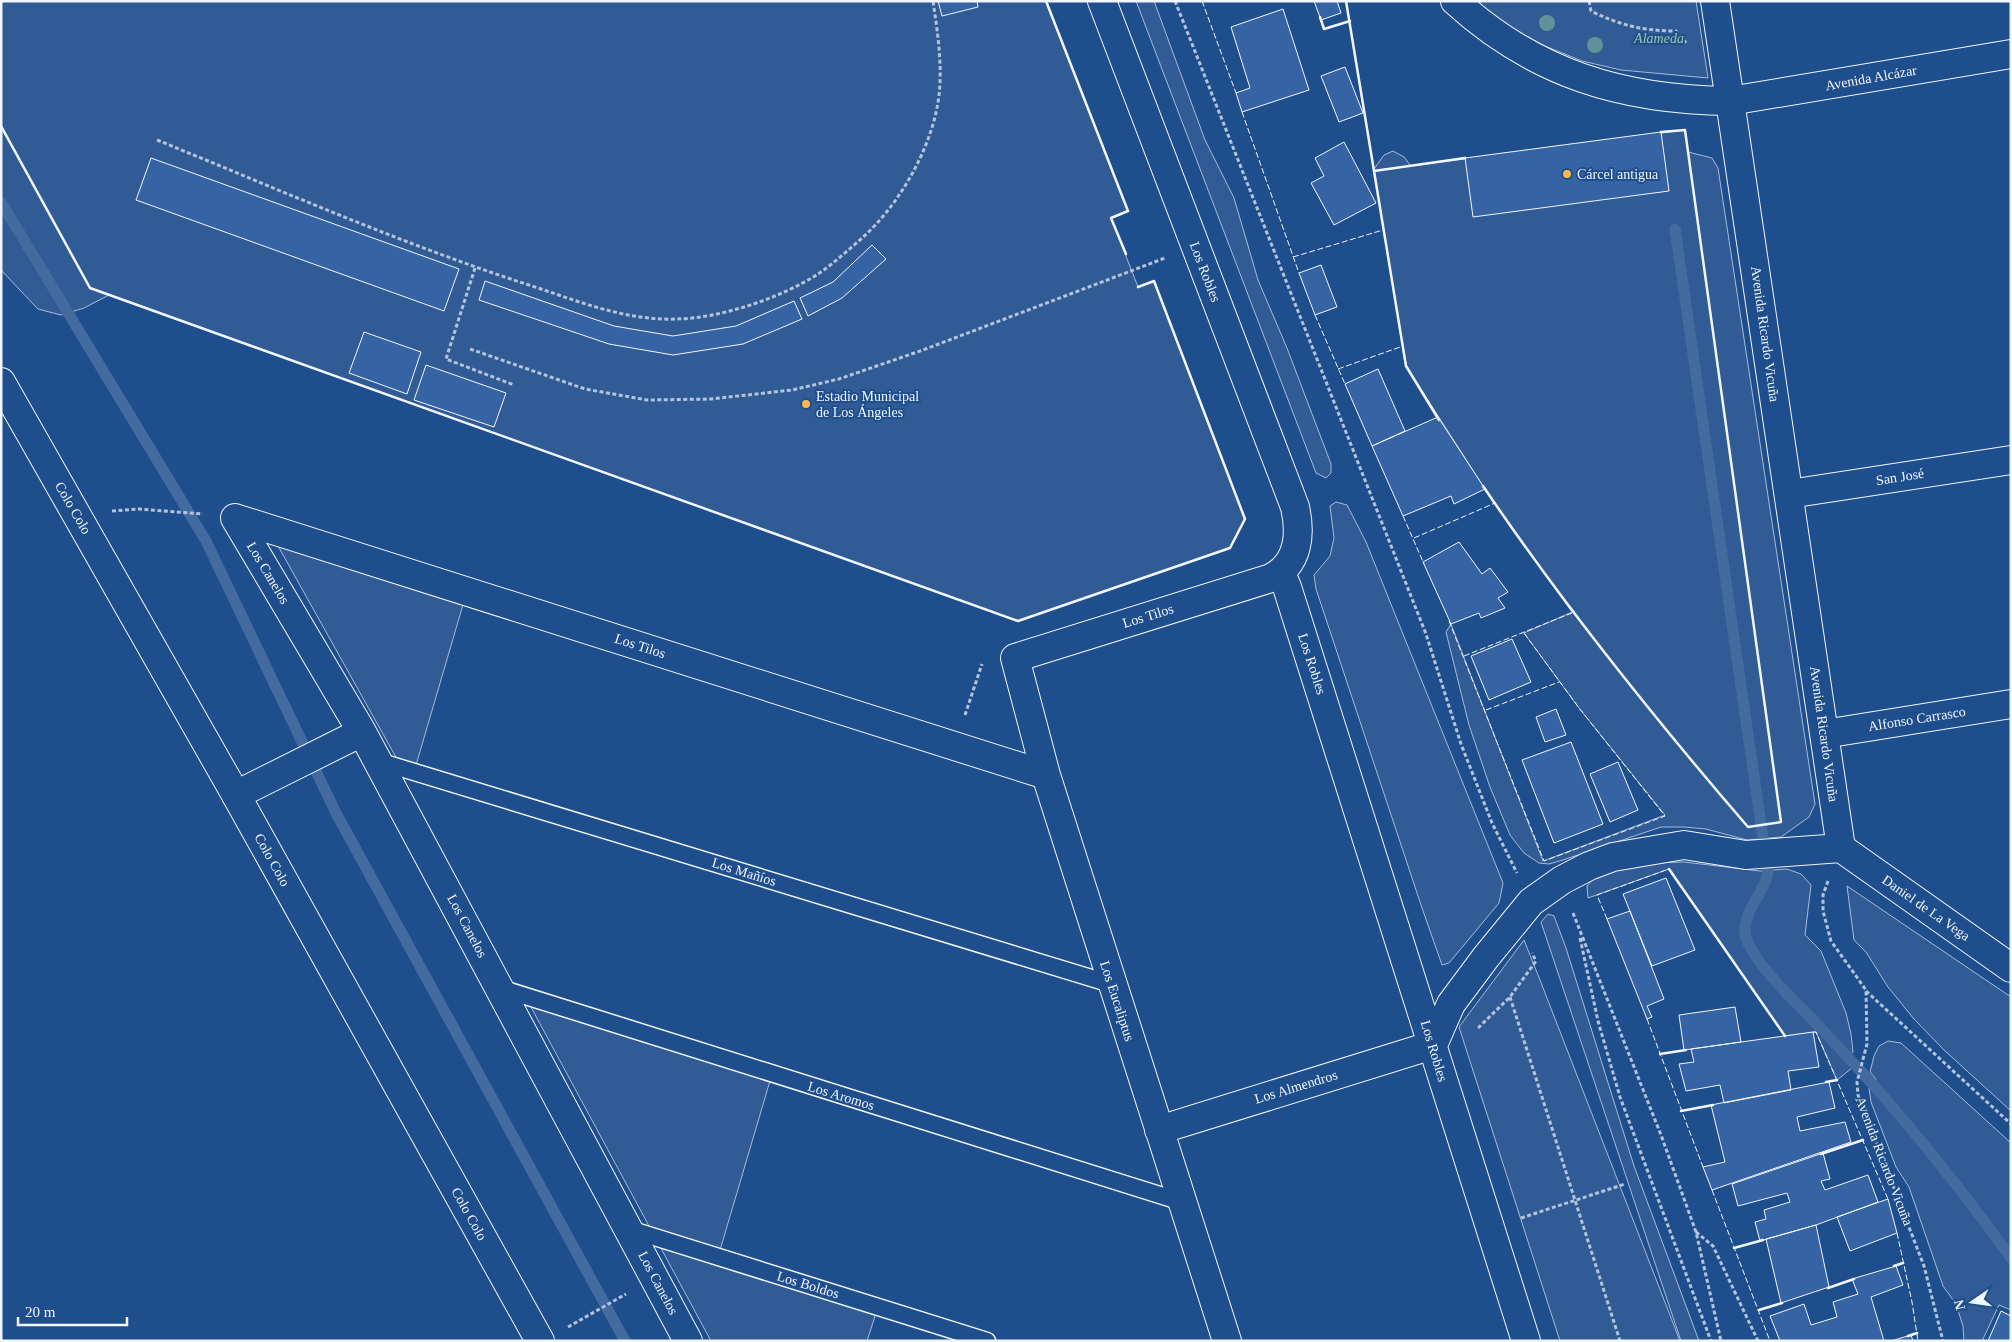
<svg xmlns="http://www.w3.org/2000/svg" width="2012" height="1342" viewBox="0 0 2012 1342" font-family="Georgia,serif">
	<rect width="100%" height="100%" fill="#1f4e8c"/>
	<path fill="#305b95" stroke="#a8bbd7" d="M1,1h1045l82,210 -17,7 27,69 16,-6 91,238 -15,29 -212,73 -909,-326 -25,13 -23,7 -23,-6 -37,-39z
		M1136,1h18l51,139 29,58 24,82 29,68 44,116v9l-5,5 -10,-5z
		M1475,1h221l12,77 -87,-8 -39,-9 -37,-15 -32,-17z
		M1685,130l3,22 24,6 6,10 97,636 -6,13 -28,20 -34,3 -41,-11 -22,-2h-23l-98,33 -14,4 -10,-1 -15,-10 -14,-18 -20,-48 -21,-62 -23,-93 5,-8 92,237 122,-46 -86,-107 -55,-75 48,-21 -87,-123 -79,-123 -32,-197 10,-14 9,-4 11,6 7,9z
		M1336,502l11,3 19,37 137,341 -4,20 -50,60 -7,2 -21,-60 -105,-316 -2,-14 16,-19 4,-18 -4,-32z
		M268,528l199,63 -53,181 -12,-4z
		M1684,862l76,9 27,-2 14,5 10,11 -6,50 16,16 25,62 5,21 2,18 -7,9 6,7 -15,12 -21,-48 -31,4 -116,-167 -81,29 -1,-12 7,-8 15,-7 41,-8z
		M1847,886l164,111v114l-67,-61 -30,-31 -26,-32 -22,-35 -12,-12z
		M1548,914l6,2 12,32 68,218 65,175h-18l-140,-419z
		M1524,940l16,40 140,361h-120l-101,-314z
		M525,996l247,78 -54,183 160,50 -11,34h-156z
		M1888,1041l13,2 110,100v167l-12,-5 -17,36h-18l-1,-15 -7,-22 -13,-18 -34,-99 -13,-20 -25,-65 -2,-14 7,-9 -6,-7 4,-16 5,-10z"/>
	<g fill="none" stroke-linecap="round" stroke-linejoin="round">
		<path stroke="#446ba0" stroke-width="11" d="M1,202l205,339 130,272 289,528
			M1675,229l93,644c-4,20 -24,37 -23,59 2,22 38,58 53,73 78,78 149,164 213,253"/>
	</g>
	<path fill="#3563a3" stroke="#f2f6ff" d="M938,1h39l1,6 -36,9z
		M1314,1h23l4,12 -20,7z
		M1283,9l26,81 -67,22 -6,-19 14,-5 -19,-61z
		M1345,67l18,46 -24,9 -18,-46z
		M1661,132l8,59 -196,26 -8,-59z
		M1344,142l32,61 -42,22 -23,-42 13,-7 -9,-18z
		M151,158l308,111 -15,42 -308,-111z
		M872,245l14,14 -44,39 -34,18 -8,-18 33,-16z
		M1321,265l16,42 -22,8 -16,-42z
		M485,281l129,45 59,10 63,-10 58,-25 8,18 -59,25 -70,11 -64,-11 -130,-44z
		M364,332l57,20 -14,42 -58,-21z
		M426,365l80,28 -12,34 -80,-27z
		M1378,369l27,62 -33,15 -27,-62z
		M1438,417l47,72 -31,15 -3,-8 -48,20 -31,-70z
		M1459,542l23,32 8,-6 18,24 -10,6 7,10 -24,10 -2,-5 -28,11 -28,-62z
		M1512,639l19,43 -42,18 -18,-44z
		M1556,709l10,26 -21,7 -9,-25z
		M1571,742l32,82 -49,19 -32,-83z
		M1618,762l20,48 -28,12 -20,-48z
		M1666,878l29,72 -43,16 -29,-72z
		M1630,911l34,88 -17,7 5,11 -5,2 -40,-100z
		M1735,1007l6,35 -57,8 -5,-35z
		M1813,1032l6,35 -31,4 3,19 -67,13 -4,-18 -34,6 -7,-27 15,-2 -3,-13z
		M1829,1082l6,26 -38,9 3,14 45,-9 6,20 -139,48 -9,-23 22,-5 -14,-57z
		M1823,1153l7,26 -9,2 4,9 43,-15 10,27 -62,23 -56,16 -5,-19 11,-3 -2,-9 26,-8 -3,-9 -49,13 -6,-22z
		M1888,1199l9,34 -47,18 -13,-34z
		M1816,1225l13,62 -48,16 -15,-64z
		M1896,1266l7,19 -32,12 13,44h-104l-10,-25 34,-12 7,21 26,-8 -4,-15 25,-8 -6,-15z
		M2001,1311l10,5v25h-23z
		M1911,1335l2,6h-22z"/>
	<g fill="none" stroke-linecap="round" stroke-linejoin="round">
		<g stroke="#f2f6ff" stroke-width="19">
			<path id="service" d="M378,761l733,223
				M500,988l682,214
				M629,1229l358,112"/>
		</g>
		<g stroke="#f2f6ff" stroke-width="30">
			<path id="minor" d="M1102,1l193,506c6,27 4,57 -24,71l-256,80 31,117 181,566
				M1730,101l111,747
				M1789,494l222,-34
				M235,518l127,214 326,609
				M235,518l811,257
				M1281,573l6,14 239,754
				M1824,734l187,-30
				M236,795l126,-63
				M1841,848l170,120
				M1159,1130l274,-85 18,-41 35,-47 45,-55 31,-22 27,-14 24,-9 71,-12 62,10 95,-7"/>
		</g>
		<g stroke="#f2f6ff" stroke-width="30">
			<path id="secondary" d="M1,382l235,413 304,546"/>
		</g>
		<g stroke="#f2f6ff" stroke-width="30">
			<path id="primary" d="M1455,1c80,73 168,99 275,100l281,-47
				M1715,1l15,100"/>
		</g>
		<path stroke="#b3c4dc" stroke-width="3" stroke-dasharray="4 2.5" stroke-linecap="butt" d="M1175,1l251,633 35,110 31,79 25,50
			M1589,1l2,10c28,14 53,20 85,20l10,12
			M157,140c123,50 245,104 372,145 49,16 96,36 148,34 44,-1 104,-21 141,-45 15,-10 29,-23 43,-35 41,-36 77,-101 79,-156 1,-28 -3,-55 -7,-82
			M475,268l-29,91 68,26
			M470,349l115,40 62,11 64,-1 81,-9 47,-11 84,-29 242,-92
			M112,511l27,-2 64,5
			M965,715l17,-51
			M1828,881l-5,14v16l8,30 35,49 1,54 -10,38 1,13 66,171 19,75
			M1573,913l88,222 35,97 25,109
			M1580,938l18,83 22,76 91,244
			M1866,991l145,133
			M1510,997l110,344
			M1478,1028l32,-31 26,-36 -4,-8
			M1521,1218l104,-34
			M1696,1232l17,14 45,95
			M568,1327l58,-33"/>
		<use href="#service" stroke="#1f4e8c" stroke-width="16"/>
		<use href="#minor" stroke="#1f4e8c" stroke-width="28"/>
		<use href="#secondary" stroke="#1f4e8c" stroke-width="28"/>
		<use href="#primary" stroke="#1f4e8c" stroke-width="28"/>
		<path stroke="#f2f6ff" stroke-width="1" stroke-dasharray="6 2.5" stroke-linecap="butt" d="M1202,1l34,92
			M1242,112l57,161
			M1293,257l90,-27
			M1315,315l30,69
			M1338,369l65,-23
			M1403,516l21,48
			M1414,538l81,-35
			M1449,621l95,240 121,-45 -86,-108 -55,-75
			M1464,656l108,-43
			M1486,710l73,-28
			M1607,919l-10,-24 72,-26
			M1647,1019l56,148
			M1813,1032h3l72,167
			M1712,1190l58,151
			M1897,1233l15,69 6,39"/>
		<path stroke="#f2f6ff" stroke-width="2.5" d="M1046,1l82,210 -17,7 15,36
			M1346,1l28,170
			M1320,17l4,12 26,-8
			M1,126l89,162 928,333 212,-73 15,-29 -91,-238 -16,6
			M1439,420l-33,-54 -32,-195 91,-13
			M1483,486c81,120 171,232 265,341l33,-5 -96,-692 -24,2
			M1669,869l116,167
			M1660,1054l26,-4
			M1826,1082l11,-2
			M1681,1111l32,-6
			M1821,1154l42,-14
			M1734,1248l29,-8
			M1894,1266l9,-3
			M1828,1288l26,-9
			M1759,1310l23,-7
			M1908,1336l9,-3"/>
	</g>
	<g fill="#61919a">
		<circle cx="1547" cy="23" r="8"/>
		<circle cx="1595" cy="45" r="8"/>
	</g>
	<g fill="#ffb74d" stroke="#1f4e8c" stroke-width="2">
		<circle cx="1567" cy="174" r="5"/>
		<circle cx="806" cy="404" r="5"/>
	</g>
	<g text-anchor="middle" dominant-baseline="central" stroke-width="4" stroke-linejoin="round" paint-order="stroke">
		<g font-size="14" font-style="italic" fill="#97c8a6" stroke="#1f4e8c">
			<text x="1659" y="38">Alameda</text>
		</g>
		<g font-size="14" fill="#f2f6ff" stroke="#1f4e8c">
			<text transform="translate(1871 78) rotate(-10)">Avenida Alcázar</text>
			<text transform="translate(1205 272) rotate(69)">Los Robles</text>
			<text transform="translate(1765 334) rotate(82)">Avenida Ricardo Vicuña</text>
			<text transform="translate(1900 477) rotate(-9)">San José</text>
			<text transform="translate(73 508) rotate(60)">Colo Colo</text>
			<text transform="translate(268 573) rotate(59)">Los Canelos</text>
			<text transform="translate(1148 616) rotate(-17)">Los Tilos</text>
			<text transform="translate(640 646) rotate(18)">Los Tilos</text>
			<text transform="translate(1312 664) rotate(72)">Los Robles</text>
			<text transform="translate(1917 719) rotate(-9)">Alfonso Carrasco</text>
			<text transform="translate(1824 734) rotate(82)">Avenida Ricardo Vicuña</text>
			<text transform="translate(272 860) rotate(61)">Colo Colo</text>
			<text transform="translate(744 872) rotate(17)">Los Mañíos</text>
			<text transform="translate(1926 908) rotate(35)">Daniel de La Vega</text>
			<text transform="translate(467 926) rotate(62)">Los Canelos</text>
			<text transform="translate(1117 1001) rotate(72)">Los Eucaliptus</text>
			<text transform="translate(1434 1051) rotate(73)">Los Robles</text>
			<text transform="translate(1296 1087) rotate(-17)">Los Almendros</text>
			<text transform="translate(841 1096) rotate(17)">Los Aromos</text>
			<text transform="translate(1884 1161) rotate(69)">Avenida Ricardo Vicuña</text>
			<text transform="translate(469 1214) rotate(61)">Colo Colo</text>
			<text transform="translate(658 1283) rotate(62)">Los Canelos</text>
			<text transform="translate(808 1285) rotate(17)">Los Boldos</text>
		</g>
		<g font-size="14" fill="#f2f6ff" stroke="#1f4e8c" text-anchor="start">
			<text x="1577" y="174">Cárcel antigua</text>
			<text x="816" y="396">Estadio Municipal<tspan x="816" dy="16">de Los Ángeles</tspan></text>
		</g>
	</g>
	<rect width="2012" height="1342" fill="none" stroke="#f2f6ff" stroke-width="5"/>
	<g transform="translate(1972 1302) rotate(257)" stroke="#1f4e8c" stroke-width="4" paint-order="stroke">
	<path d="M0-4L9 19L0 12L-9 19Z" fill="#f2f6ff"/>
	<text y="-8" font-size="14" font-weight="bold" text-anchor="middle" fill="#f2f6ff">N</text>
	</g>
	<path d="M18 1317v8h109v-8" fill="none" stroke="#f2f6ff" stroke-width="2.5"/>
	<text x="25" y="1317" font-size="15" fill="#f2f6ff" stroke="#1f4e8c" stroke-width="4" paint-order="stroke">20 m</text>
</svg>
